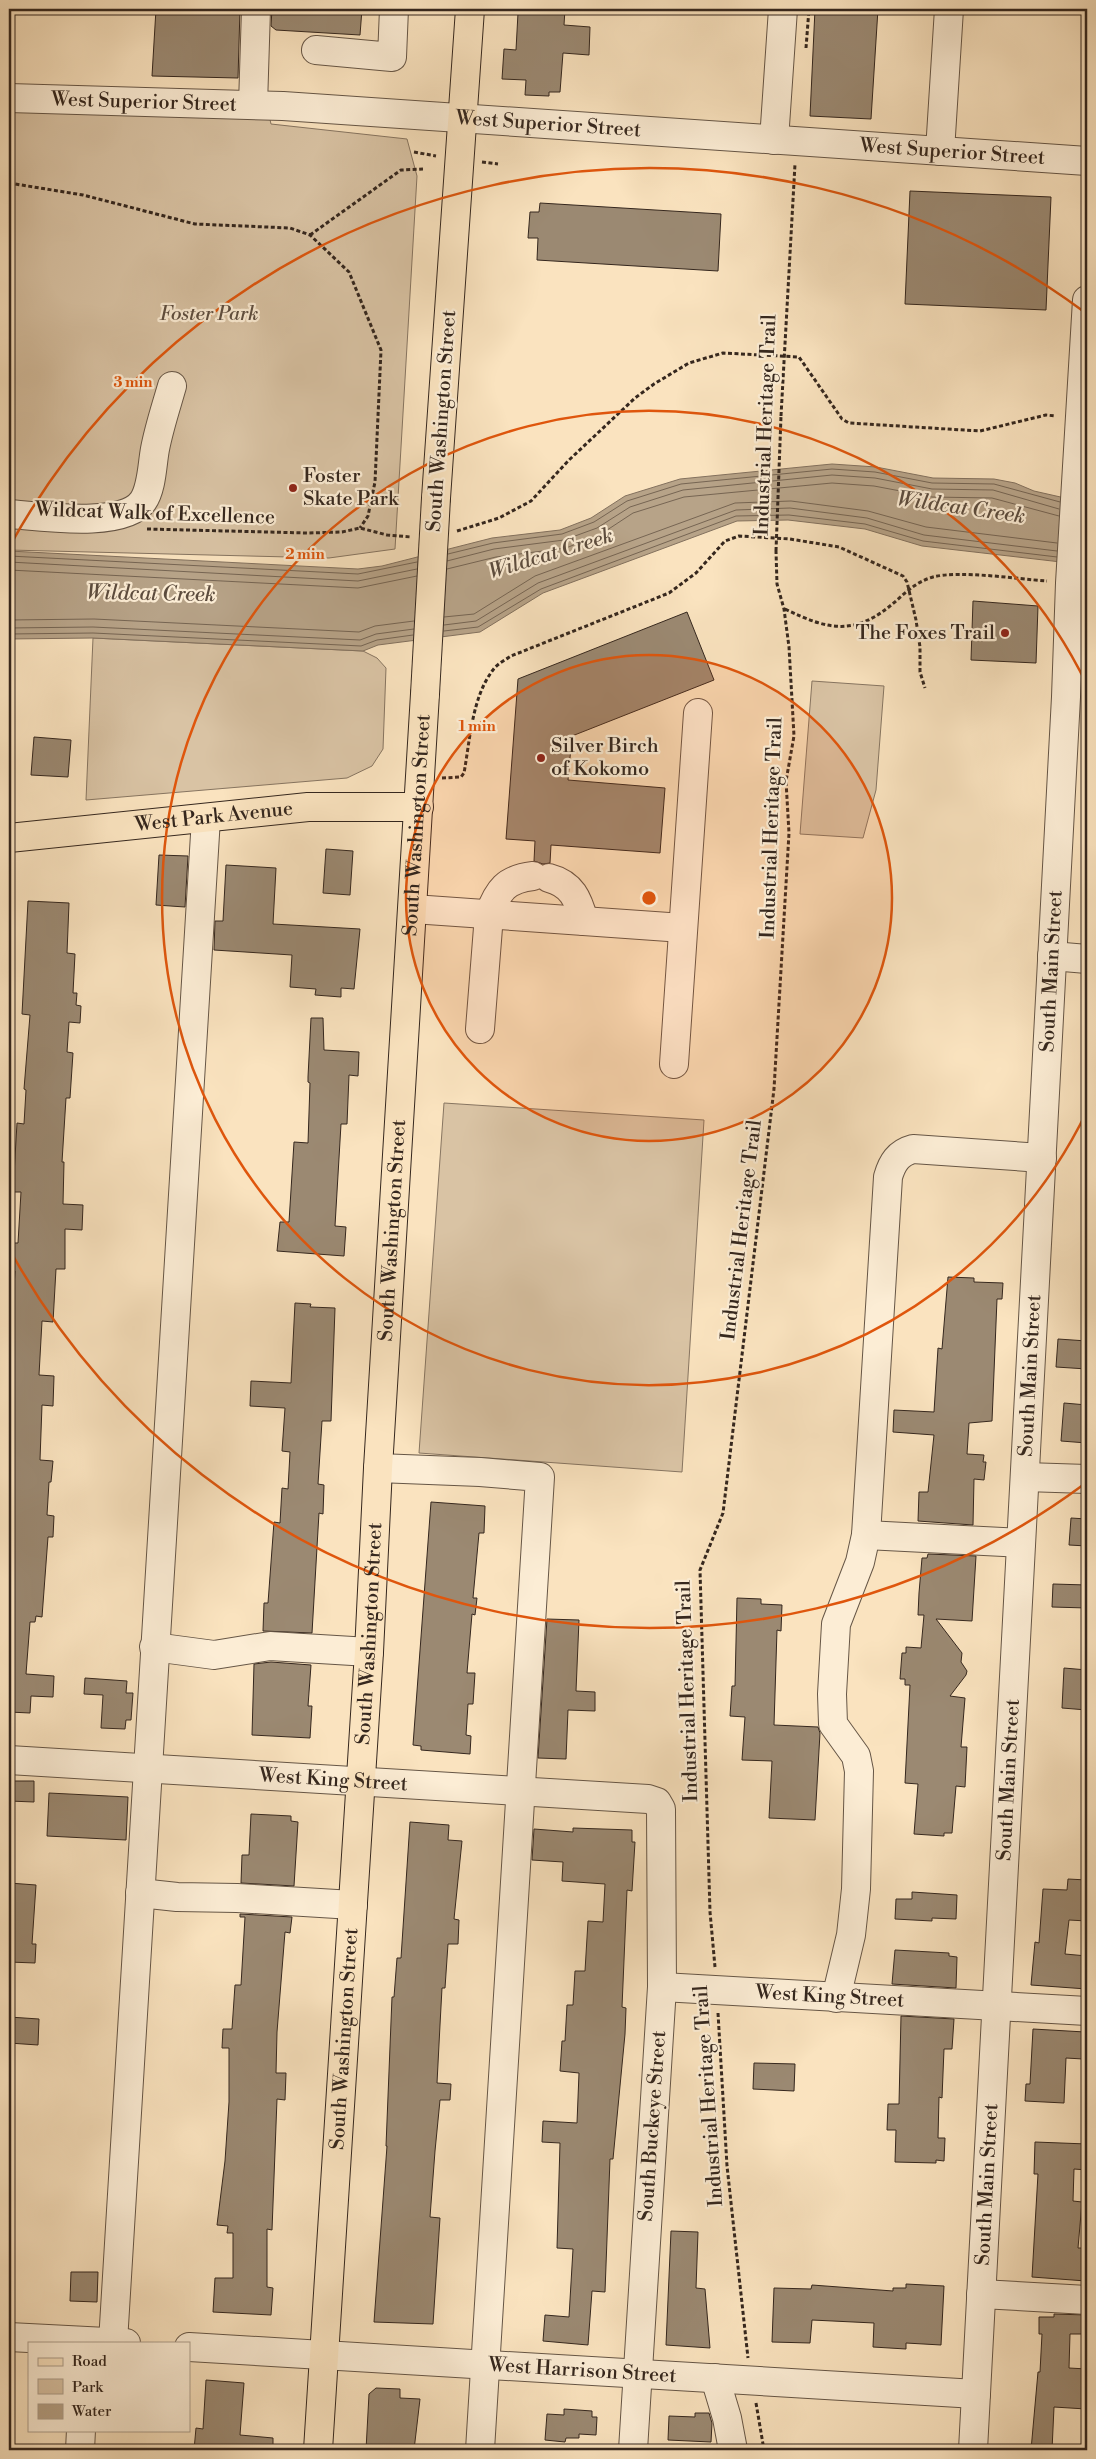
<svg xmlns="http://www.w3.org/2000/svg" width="1096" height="2459" viewBox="0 0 1096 2459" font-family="'Libre Bodoni',serif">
	<rect width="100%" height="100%" fill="#fae3bf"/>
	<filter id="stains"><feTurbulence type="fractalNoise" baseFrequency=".004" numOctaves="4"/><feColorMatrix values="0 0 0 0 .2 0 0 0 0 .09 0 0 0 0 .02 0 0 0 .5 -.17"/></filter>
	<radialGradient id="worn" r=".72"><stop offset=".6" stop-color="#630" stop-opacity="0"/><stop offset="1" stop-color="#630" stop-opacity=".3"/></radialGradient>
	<path fill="#d9c3a4" stroke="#877561" d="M9,105l259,6 3,13 136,15 10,37 -22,373 -66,9 -320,-8z
		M93,638l270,13 14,7 9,10 -3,81 -11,17 -25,12 -261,22z
		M812,681l72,5 -8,104 -13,48 -63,-4z
		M444,1103l260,17 -22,352 -263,-19z"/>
	<path fill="#b7a388" stroke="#83715e" d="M832,464l44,3 57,11 61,1 21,4 19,8 53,12v62l-165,-19 -57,-17 -77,-9 -51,1 -194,72 -63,39 -102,13 -15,6 -270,-13 -84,1v-88l349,18 24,-3 110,-28 68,-8 31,-12 34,-22 55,-17z"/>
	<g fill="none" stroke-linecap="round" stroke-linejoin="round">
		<path stroke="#766553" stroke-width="1" d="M448,554l45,-11 69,-9 32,-12 33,-21 54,-17 151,-15 43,3 57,11 62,1 66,18
			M9,556l349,18 59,-12
			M447,561l47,-12 70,-9 33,-12 33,-21 53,-17 149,-15 43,3 57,11 61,1 66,19
			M9,562l349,19 59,-12
			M447,569l49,-12 70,-9 35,-14 32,-21 51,-16 148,-14 42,3 58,11 60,1 67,18
			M9,570l349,18 59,-12
			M444,617l30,-3 61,-38 200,-73 56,-2 77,10 58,16 131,16
			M9,620l85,-1 265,13 16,-6 39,-5
			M444,625l32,-4 62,-38 198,-73 54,-2 77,10 57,17 133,16
			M9,628l84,-1 267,13 16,-6 38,-5
			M444,631l34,-4 63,-38 195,-73 53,-1 76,9 58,17 134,16
			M9,634l84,-1 268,13 16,-6 36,-5"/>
	</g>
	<path fill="#9b8972" stroke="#35271e" d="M156,9h84l-2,69 -86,-2z
		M272,9h90l-2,26 -84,-5 -5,-4z
		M530,9h35l-1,16 26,2 -1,28 -26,-2 -3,39h-11v4l-24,-1 1,-15 -24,-1 2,-30 12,1 2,-37 12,1z
		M815,9h63l-7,110 -61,-3z
		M910,191l141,6 -5,113 -141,-6z
		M540,203l181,11 -3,57 -181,-11 1,-22h-10l2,-26h9z
		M973,601l65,5 -2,57 -65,-3z
		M687,612l27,68 -142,56 -4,44 97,8 -5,65 -109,-8 -1,18 -7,1 -9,-3 1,-20 -29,-2 12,-160z
		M34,737l37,3 -3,37 -37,-2z
		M326,849l27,2 -3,44 -27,-2z
		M159,855l29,1 -3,51 -29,-2z
		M226,865l50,3 -3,56 87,5 -6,60 -13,-1v9l-26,-2 1,-6 -26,-2 2,-32 -78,-5 1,-29h8z
		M28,901l41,2 -2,50 8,1 -2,39h4l-1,12 5,1 -1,17 -11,-1 -2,30 6,1 -3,45h-4l-4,64h2l-1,42 20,1 -1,25 -17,-1v40h-9l-3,53 -11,-1 -3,54 15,1 -1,30 -11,-1 -2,55 13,1 -2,21h-2l-2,33 7,1 -1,21h-5l-6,80 -6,-1 -1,6h-5l-4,52 28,2 -1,21 -22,-1 -1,17 -21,-1v-342l6,-99h-6l1,-28h8l3,-51h-8l4,-69 7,1 2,-34 -2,-1 6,-74 -8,-1z
		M311,1018h12l1,32 35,2 -1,24 -9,-1 -2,49h-6l-6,102 11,1 -2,29 -67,-5 3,-29h9l5,-80 14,1 2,-60 -2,-1v-5z
		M948,1277l26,1v4l29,1 -1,16h-5l-5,122 -23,2 -2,31 17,1 -1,7h3l-2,18 -10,-1 -1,46 -55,-4 1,-29h9l6,-57 -41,-3 1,-22 40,2 4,-64 4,1z
		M295,1303l16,1 -1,3 25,1 -4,113h-9l-4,63 6,1 -1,29 -4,-1 -7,120 -49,-2 1,-28h4l6,-81 6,1 2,-35 6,1 2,-37 -8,-1 3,-43 -35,-2 1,-25 40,2z
		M1058,1339l29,2v28l-31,-2z
		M1064,1403l23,2v38l-26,-2z
		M431,1502l54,4 -1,27h-5l-6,65h4l-2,17 -3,-1 -5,59h8l-2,31h-5l-2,31 5,1 -1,18 -49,-4v-4l-8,-1z
		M1071,1518l16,1v27l-18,-1z
		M928,1554l48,2 -4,65 -36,-2 26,34 -1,9 6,9 -1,4 -16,21 15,2 -4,49h6l-2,40 -9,-1 -4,47h-8v3l-30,-2 4,-50 -13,-1 5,-98h-5v-6h-5l2,-26h4v-6l15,1 3,-33h-6l1,-22 3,-35h5z
		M1053,1584l34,1v23l-35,-1z
		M737,1598l24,1v5l21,1 -1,26 -4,-1 -3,95 44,2 2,6 -5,87 -46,-2 3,-57 -30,-1 3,-43 -15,-1 2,-30h3z
		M547,1619l32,1 -3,71 19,1v19l-27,-1 -2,49 -28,-1z
		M271,1662l40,3 -3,41h4l-2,32 -58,-3 2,-71z
		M1064,1668l23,2v40l-25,-2z
		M85,1678l42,3 -1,12h7l-2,27h-5l-1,9 -24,-1 2,-33 -19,-1z
		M9,1781h25v21l-25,-1z
		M49,1793l79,4 -2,43 -79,-4z
		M251,1814l40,2v5l7,1 -4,64 -53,-3 1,-28h7z
		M410,1822l39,3 -1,15 14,1 -8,78 5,1 -1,24h-10l-3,44h-3l-2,37 -3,58 14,1 -1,16h-10l-5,51 -5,66 10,1 -7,106 -59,-2 13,-176h-1l6,-149h2l3,-39h4z
		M573,1828l59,2v12h3l-3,49 -5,-1 -5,117 4,1 -1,26 -12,125h-3l-5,133 -13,-1 -4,54 -45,-4 2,-26 24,2 4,-68 -16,-1 3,-105 -18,-1 1,-21 34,2 2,-50 -19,-2 2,-30h3l2,-36h6l2,-34h10l3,-50 15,1 2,-38 -43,-3 1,-19 -31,-2 2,-31 39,3z
		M1068,1879l19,1v41l-18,-1 -4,34 22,2v33l-56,-4 4,-43 4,1 4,-54 24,1z
		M9,1883l27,2 -4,59h4l-1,19 -26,-1z
		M912,1892l45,3 -1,24 -24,-1v3l-37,-2 1,-20h16z
		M240,1914l52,3 -2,16 -5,-1 -8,100 -1,41h10l-1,27 -8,-1 -5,131 -5,-1v58l6,1 -2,27 -58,-3 2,-34h18v-45h-6l1,-7 -11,-1 8,-64 4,-59v-54h-7l1,-19h9l3,-44h6l4,-68h-5z
		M895,1950l54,3v3l8,1 -1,31 -64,-4z
		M901,2016l53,3 -2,30h-8l-2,49 -3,-1 -1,41h7l-1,23 -8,-1v3l-41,-1 1,-32h-9l1,-26h11z
		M9,2017l30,2 -1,26 -29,-2z
		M1033,2029l52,3 -2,27 -17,-1 -2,45 -39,-2 1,-17h4z
		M754,2063l41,1 -1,27 -41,-2z
		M1035,2142l52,2v26l-13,-1 -1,32 9,1 -4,46h9l-1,33 -54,-4 6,-103h-4z
		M671,2231l27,1 -2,56 9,1 5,59 -44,-3z
		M71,2272h27l-1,30 -27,-1z
		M906,2284l38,2 -3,59 -35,-2v6l-33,-2 1,-24 -62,-3 -2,23 -38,-1 2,-54 37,1 1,-4 81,6v-3h13z
		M1054,2314l33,1v19h-17l-1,34 18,1 -1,40 -32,-2 -2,43h-21l7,-78h2l2,-38h-3v-17h15z
		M206,2380l38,3 -4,52 33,3v12h-79l2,-22 7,1z
		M376,2388l24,1v9l20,1 -6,51h-48l3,-56z
		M564,2409l28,2v6h5l-1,18 -17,-1v4h-13l-1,4 -20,-2 2,-26 17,1z
		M695,2413h14l3,10 -1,19 -43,-2 1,-24 26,1z"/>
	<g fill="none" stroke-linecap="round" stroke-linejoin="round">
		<g stroke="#665646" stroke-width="30">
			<g id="minor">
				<path d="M316,50l76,7 2,-48"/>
				<path id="s1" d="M9,98l274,8 804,55"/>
				<path d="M253,105l3,-96"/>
				<path d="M774,140l9,-131"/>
				<path d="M940,151l9,-142"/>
				<path d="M9,514c30,2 115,15 134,-13 9,-13 9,-36 12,-52 4,-21 11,-42 17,-63"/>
				<path d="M549,878c23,6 29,21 35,43"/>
				<path d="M413,909l270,19"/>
				<path d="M1052,956l35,3"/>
				<path d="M480,1029l9,-114c9,-25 17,-36 44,-39"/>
				<path d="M674,1064l24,-351"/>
				<path d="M378,1468l102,4 60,5 -60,973"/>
				<path d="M1025,1477l62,2"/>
				<path d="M866,1535l155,8"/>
				<path d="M154,1647l60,8 56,-9 99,6"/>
				<path id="s2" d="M9,1760l639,39 9,3 4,7 1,178 -29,463"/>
				<path d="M140,1893l37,4 60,1 116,7"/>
				<path id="s3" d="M662,1987l425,24"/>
				<path d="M836,1998l15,-63 5,-46 3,-118 -3,-15 -23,-32 -1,-30 4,-70 24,-62 6,-27 22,-358c4,-14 10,-24 25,-28l129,9"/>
				<path d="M981,2294l106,6"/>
				<path d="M9,2337l117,6"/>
				<path d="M113,2342l93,-1524"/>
				<path id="s4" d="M189,2347l787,47"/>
				<path d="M715,2378l12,40 6,32"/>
				<path d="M80,2450l1,-20"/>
				<path id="s5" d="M973,2450l93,-1753 4,-114 17,-283"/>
			</g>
		</g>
		<g stroke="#35271e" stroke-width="30">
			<g id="major">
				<path d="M436,498l34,-489"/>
				<path id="s6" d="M9,838l299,-31h111"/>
				<path id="s7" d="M318,2450l51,-798 9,-184 47,-774"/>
			</g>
		</g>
		<path stroke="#35271e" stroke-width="3" stroke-dasharray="4 2.5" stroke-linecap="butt" d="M806,48l3,-39
			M414,152l22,4
			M482,162l16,2
			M9,183l74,12 112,29 95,4 20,7 39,37 32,78 -6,132 -7,34 -8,12
			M310,235l91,-65 22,-1
			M781,416l14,-252
			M147,529l160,4 35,-1 18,-4 27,7 24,2
			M457,531l42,-13 32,-17 38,-41 66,-62 19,-14 35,-21 34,-10 76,4 43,62 7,4 131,8 66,-16 10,1
			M785,609c45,22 71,27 111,-8 11,-10 22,-20 37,-24 27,-7 84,2 114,4
			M442,778l19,-1 3,-4c6,-33 8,-76 29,-103 4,-6 12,-10 18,-14l158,-63 27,-20 29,-32 14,-5 51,3 49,8 64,29 4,6 9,38 4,27v25l5,16
			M715,1967l-5,-55 -10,-342 23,-57 51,-424 15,-256 -3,-52 8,-45 -5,-89 -5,-38 -7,-25 -1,-33
			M718,2013l9,153 21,192
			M756,2403l8,47"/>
		<use href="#minor" stroke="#fcedd5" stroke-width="28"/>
		<use href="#major" stroke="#fae3bf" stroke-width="28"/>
		<g stroke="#35271e" stroke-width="30" stroke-linecap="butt">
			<path id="major-bridge" d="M425,694l11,-196"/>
		</g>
		<path stroke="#35271e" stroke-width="3" stroke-dasharray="4 2.5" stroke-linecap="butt" d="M776,551l5,-135"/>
		<use href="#major-bridge" stroke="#fae3bf" stroke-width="28"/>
	</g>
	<circle cx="649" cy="898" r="243" fill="#df560d" fill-opacity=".12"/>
	<g fill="none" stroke="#df560d" stroke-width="2.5">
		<circle cx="649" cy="898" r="243"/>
		<path d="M1087 1111A487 487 0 1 1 1087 685"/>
		<path d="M1083 1485A730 730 0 0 1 11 1252M11 544A730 730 0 0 1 1083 311"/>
	</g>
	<g fill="#8f2418" stroke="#fcedd5" stroke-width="2">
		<circle cx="293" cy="488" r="5"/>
		<circle cx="1005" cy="633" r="5"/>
		<circle cx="541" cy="758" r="5"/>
	</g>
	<g text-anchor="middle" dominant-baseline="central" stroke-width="4.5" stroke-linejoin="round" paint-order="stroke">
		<g font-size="20" fill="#35271e" stroke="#fcedd5">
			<text stroke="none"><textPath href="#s1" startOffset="135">West Superior Street</textPath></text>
			<text stroke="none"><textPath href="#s1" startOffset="540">West Superior Street</textPath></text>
			<text stroke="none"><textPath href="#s1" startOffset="945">West Superior Street</textPath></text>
			<text transform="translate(442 421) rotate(-86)">South Washington Street</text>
			<text transform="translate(766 425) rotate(-88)">Industrial Heritage Trail</text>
			<text transform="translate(155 514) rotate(2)">Wildcat Walk of Excellence</text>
			<text stroke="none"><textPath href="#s6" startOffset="206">West Park Avenue</textPath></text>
			<text stroke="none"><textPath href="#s7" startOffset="1628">South Washington Street</textPath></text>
			<text transform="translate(772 828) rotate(-88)">Industrial Heritage Trail</text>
			<text stroke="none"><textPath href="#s5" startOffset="1481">South Main Street</textPath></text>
			<text stroke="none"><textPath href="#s7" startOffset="1222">South Washington Street</textPath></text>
			<text transform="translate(742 1230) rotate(-83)">Industrial Heritage Trail</text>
			<text stroke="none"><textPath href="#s5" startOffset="1076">South Main Street</textPath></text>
			<text stroke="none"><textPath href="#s7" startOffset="818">South Washington Street</textPath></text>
			<text transform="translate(688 1691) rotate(-92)">Industrial Heritage Trail</text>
			<text stroke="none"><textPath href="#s2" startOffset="325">West King Street</textPath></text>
			<text stroke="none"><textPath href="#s5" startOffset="671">South Main Street</textPath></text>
			<text stroke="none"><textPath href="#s3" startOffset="168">West King Street</textPath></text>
			<text stroke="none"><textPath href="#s7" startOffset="412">South Washington Street</textPath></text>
			<text transform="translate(709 2096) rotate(-94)">Industrial Heritage Trail</text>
			<text transform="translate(653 2126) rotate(-86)">South Buckeye Street</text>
			<text stroke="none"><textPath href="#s5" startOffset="266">South Main Street</textPath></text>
			<text stroke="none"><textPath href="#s4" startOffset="394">West Harrison Street</textPath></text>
		</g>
		<g font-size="20" font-style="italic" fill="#5e4e40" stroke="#fcedd5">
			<text x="209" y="314">Foster Park</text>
		</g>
		<g font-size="20" fill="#35271e" stroke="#fcedd5" text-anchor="start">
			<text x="303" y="476">Foster<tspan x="303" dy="23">Skate Park</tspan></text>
			<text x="995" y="633" text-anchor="end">The Foxes Trail</text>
			<text x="551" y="746">Silver Birch<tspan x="551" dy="23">of Kokomo</tspan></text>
		</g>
		<g font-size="21" font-style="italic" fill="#5c4c3e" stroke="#fcedd5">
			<text transform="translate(961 508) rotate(8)">Wildcat Creek</text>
			<text transform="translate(551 554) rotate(-17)">Wildcat Creek</text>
			<text transform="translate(151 594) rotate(1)">Wildcat Creek</text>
		</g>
	</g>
	<circle cx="649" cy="898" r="8" fill="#df560d" stroke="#fcedd5" stroke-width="2.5"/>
	<g font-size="15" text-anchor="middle" font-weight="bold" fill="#df560d" stroke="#fcedd5" stroke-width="4.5" stroke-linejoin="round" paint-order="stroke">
		<text x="133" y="387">3 min</text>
		<text x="305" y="559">2 min</text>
		<text x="477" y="731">1 min</text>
	</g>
	<rect width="1096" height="2459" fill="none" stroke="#fae3bf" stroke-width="30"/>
	<rect x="10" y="10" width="1076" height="2439" fill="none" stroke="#35271e" stroke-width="2.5"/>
	<rect x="15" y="15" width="1066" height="2429" fill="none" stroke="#35271e"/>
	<rect x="28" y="2342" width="162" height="90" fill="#fcedd5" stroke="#ac9e8c"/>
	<rect x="38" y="2358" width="25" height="8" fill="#fae3bf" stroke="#ac9e8c"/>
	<text x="72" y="2366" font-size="15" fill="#35271e">Road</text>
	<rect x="38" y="2379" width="25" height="15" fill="#d9c3a4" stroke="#ac9e8c"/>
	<text x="72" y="2392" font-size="15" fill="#35271e">Park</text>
	<rect x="38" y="2404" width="25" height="15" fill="#b7a388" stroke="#ac9e8c"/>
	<text x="72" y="2416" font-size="15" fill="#35271e">Water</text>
	<rect width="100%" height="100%" filter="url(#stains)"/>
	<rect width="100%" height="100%" fill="url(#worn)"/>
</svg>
